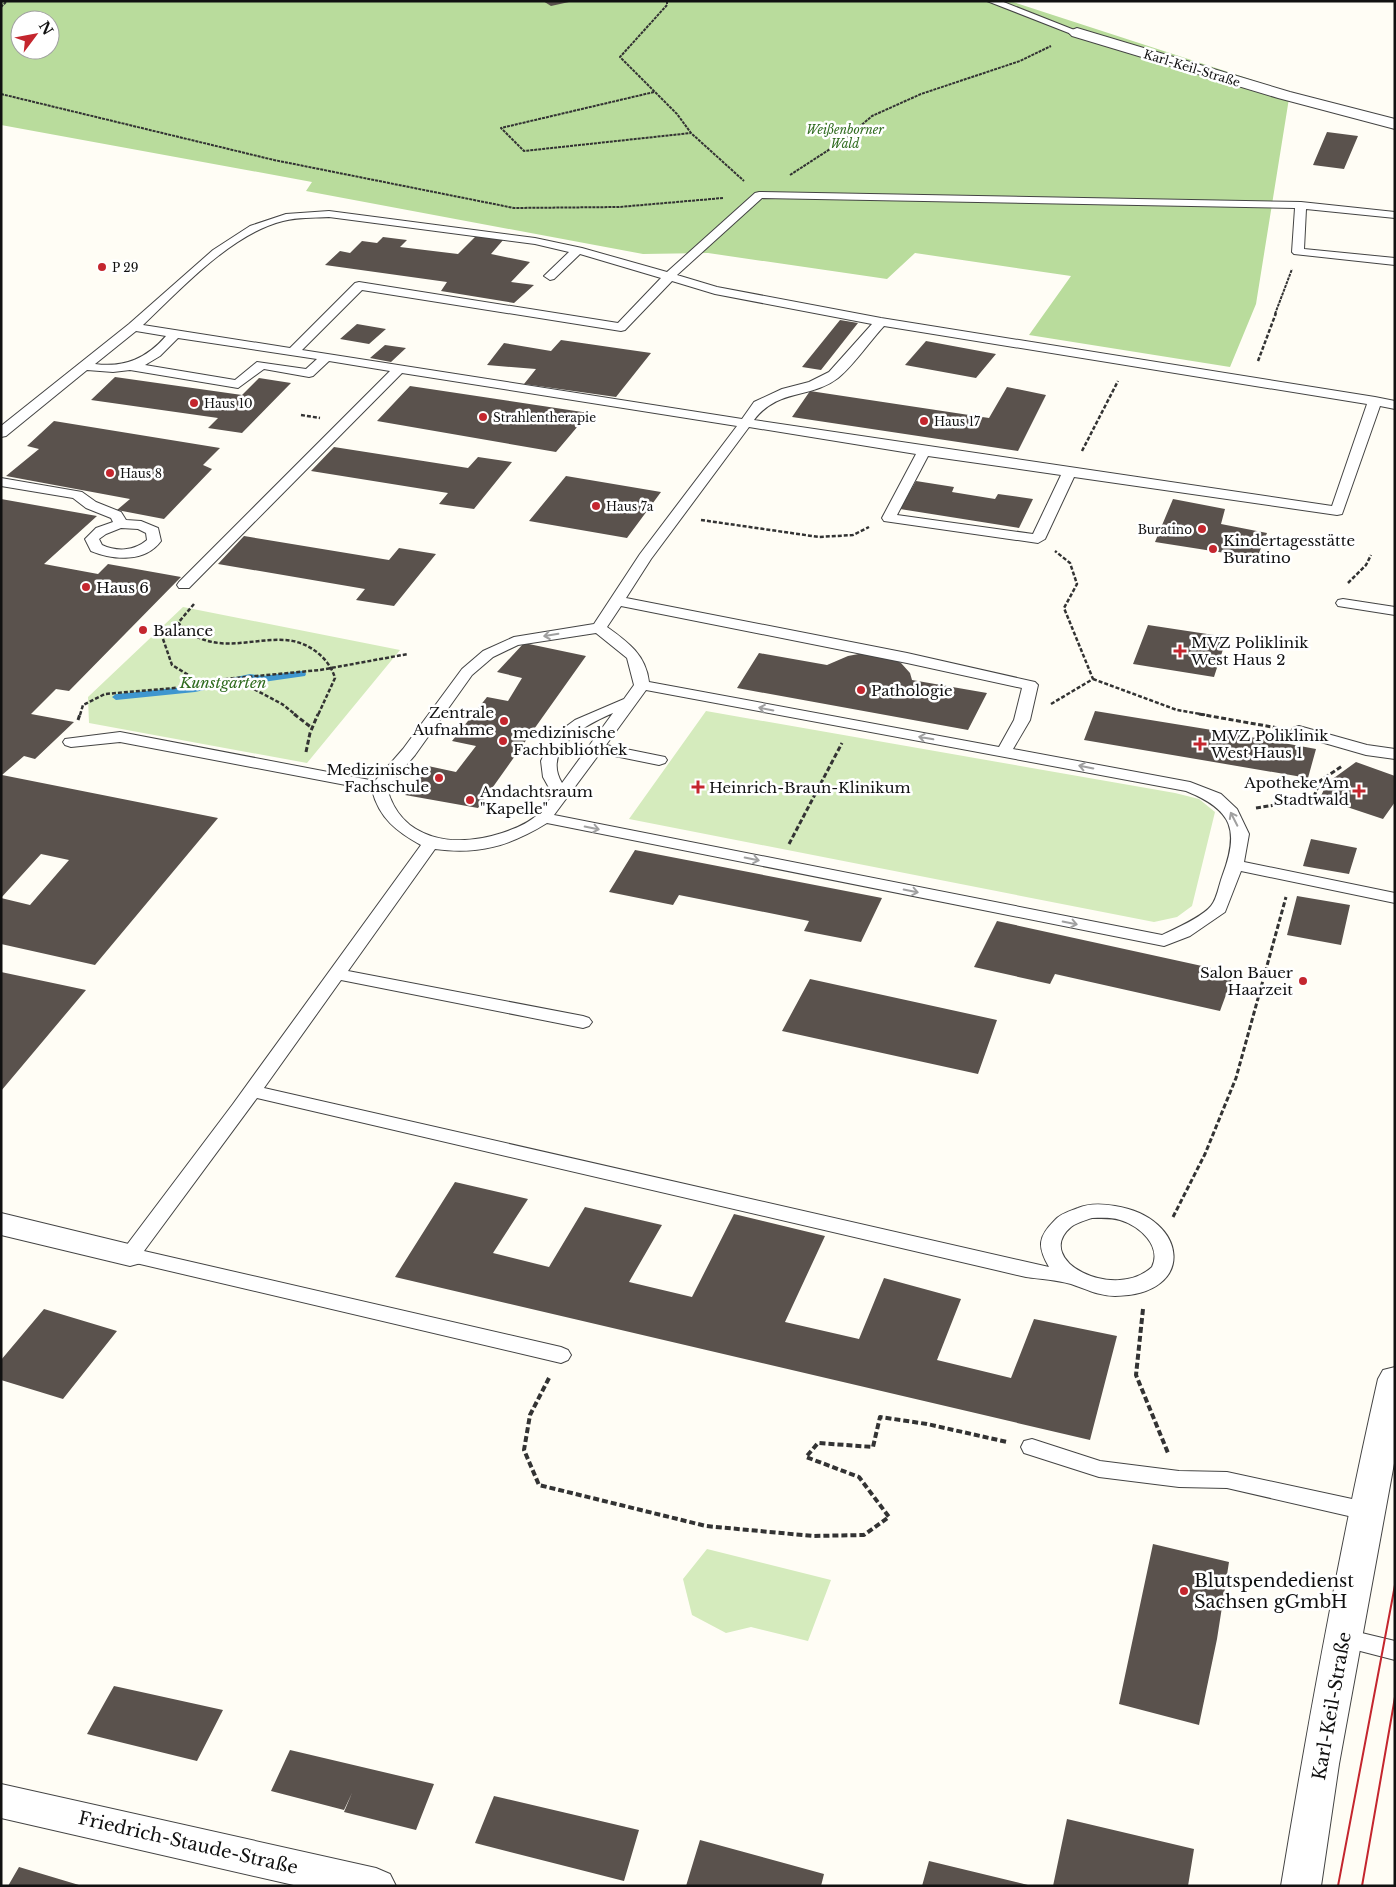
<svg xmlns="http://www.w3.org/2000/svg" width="1396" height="1887" viewBox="0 0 1396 1887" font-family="'Libre Baskerville',serif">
	<rect width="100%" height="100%" fill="#fffdf5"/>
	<path fill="#d5ebbd" d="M183,607l217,43 -93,113 -218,-40 -1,-26z
		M706,711l469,82 24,6 16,13 -23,94 -15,11 -23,5 -525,-103z
		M707,1549l124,31 -23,61 -57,-14 -25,6 -34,-18 -9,-36z"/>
	<path fill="#b9dc9c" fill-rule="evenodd" d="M1,1h1009l280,91 -34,212 -26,63 -201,-32 42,-59 -156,-23 -28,26 -179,-26 -65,1 -337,-63 6,-9 -311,-57zM20,20h30v30h-30z"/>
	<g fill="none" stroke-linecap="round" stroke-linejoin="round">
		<path fill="#3f96cf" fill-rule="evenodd" d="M302,671l3,1 1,2 -1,2 -42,6 -13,-2 -55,12 -79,8 -4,-3 4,-3 79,-8 55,-12 13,2z"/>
	</g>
	<path fill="#5a524d" d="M543,1h26v1l-18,4z
		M1327,132l31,4 -14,33 -31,-4z
		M476,236l28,3 -13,15 39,8 -19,20 23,3 -20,18 -73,-12 6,-9 -122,-17 15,-14 10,2 12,-12 15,2 6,-6 24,3 -7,7 58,7z
		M840,320l18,3 -37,47 -19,-3z
		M357,324l29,5 -17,15 -29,-5z
		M561,340l90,13 -35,44 -92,-13 12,-15 -49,-4 17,-22 47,8z
		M926,341l70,13 -20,24 -71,-13z
		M385,345l21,3 -15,14 -21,-4z
		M115,377l127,18 17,-17 32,5 -49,50 -34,-5 10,-10 -127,-18z
		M410,386l179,27 -33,39 -179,-31z
		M1007,387l39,8 -28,56 -226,-34 18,-26 179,27z
		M54,421l166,27 -17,17 9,4 -48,50 -47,-9 13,-11 -124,-23 33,-27 -12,-3z
		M334,447l134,21 10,-11 34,5 -38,47 -35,-5 9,-11 -137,-22z
		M566,476l95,16 -34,46 -98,-17z
		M916,481l38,6 -2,5 43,7 3,-5 35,5 -14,29 -119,-19z
		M1,499l96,17 -53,48 54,10 10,-10 73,13 -112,114 -13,-2 -25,25 43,8 -39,37 -11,-3 -22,19 216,43 -123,147 -94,-21v-46l29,7 39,-45 -28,-6 -40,44z
		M1173,499l52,10 -4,15 46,9 -10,25 -102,-16z
		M244,536l145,24 10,-12 37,6 -42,52 -38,-6 9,-11 -147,-25z
		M1148,625l79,12 -13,40 -81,-13z
		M524,643l62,13 -108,152 -73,-13 23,-29 28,6 20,-26 -24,-5 35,-44 21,4 14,-23 -25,-6z
		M759,653l68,12 21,-9 16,-3 26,4 11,6 9,10 2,7 75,13 -19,37 -231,-42z
		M1095,711l117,19 104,19 -8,29 -224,-38z
		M1356,762l39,14v26l-12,17 -63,-21 7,-15z
		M1311,839l46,9 -8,26 -46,-8z
		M635,850l247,48 -21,44 -57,-11 5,-10 -130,-26 -6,10 -64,-13z
		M1297,896l53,9 -9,40 -54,-10z
		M997,921l237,52 -14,38 -165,-37 -5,10 -76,-17z
		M1,972l85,18 -85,101z
		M810,979l187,41 -19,54 -196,-43z
		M455,1182l73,17 -35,54 56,14 36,-60 77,18 -33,57 63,15 42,-83 91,22 -40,86 74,17 25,-61 77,21 -24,61 74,18 23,-59 83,17 -27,104 -695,-163z
		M44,1309l73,22 -54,68 -62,-19v-20z
		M1153,1544l76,18 -12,77 -18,86 -80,-21z
		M114,1686l109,24 -26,51 -110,-27z
		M290,1750l144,34 -18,46 -72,-18 8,-19 -8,17 -73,-19z
		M494,1796l145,34 -15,51 -149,-38z
		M1067,1819l127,30 -6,37h-135z
		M700,1840l124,34 -3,12h-135z
		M929,1861l99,24v1h-106z
		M19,1867l60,18v1h-71z"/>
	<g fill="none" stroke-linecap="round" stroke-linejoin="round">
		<g stroke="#444" stroke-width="2">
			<path id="service" d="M987,1h14l81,32 -8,2z
				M759,192l542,10 94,10v6l-89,-9 -2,40 91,9v7l-101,-11 -2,-2 3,-44 -533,-10 -85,77 40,12 164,31 494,79 20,4v8l-15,-3 -38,108 -5,1 -263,-38 -29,62 -7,4 -154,-22 -2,-3 34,-64 -167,-27 -98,132 -25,39 281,55 128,29 3,3 -8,35 -17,29 177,33 31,12 16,15 12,25 -5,28 151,31v10l-154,-32 -16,41 -35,24 -26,10 -617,-123c-37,23 -69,32 -112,26l-87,122 235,45 6,2 3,4 -3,4 -6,2 -242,-48 -77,108 785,179c-12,-21 -11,-30 6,-47 5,-6 15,-9 23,-12 12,-5 25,-4 37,-2 73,11 83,89 0,90 -16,0 -29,-7 -44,-12 -14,-4 -31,-5 -45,-7l-769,-179 -113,153 417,96 7,3 3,5 -3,5 -7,3 -438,-103 -3,-5 3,-5 110,-146 188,-259c-24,-13 -42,-27 -49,-55l-252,-48 -49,5 -6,-2 -2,-3 2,-3 55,-7 255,49 28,-32 59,-80 21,-18 31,-14 80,-13 46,-70 97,-128 -335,-53 -213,215h-10l-2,-3 2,-3 211,-211 -61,-10 -16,15 -4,1 -45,-8 -26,19 -108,-18 -17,2 -26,-2 -81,66 -5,1v-11l128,-102 84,-74 37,-24 36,-12 43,-3 206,27 47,10 85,24 88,-79zM329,217l206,27 34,8 -25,24 6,4 4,-1 26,-25 81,24 -43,45 -259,-41 -4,1 -65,65 -147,-23c38,-36 88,-91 140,-104 15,-4 31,-3 46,-4zM672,281l43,13 157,30 -43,48 -20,10 -27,7 -28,13 -12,17 -440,-69 60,-60 259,41 4,-1zM884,326l483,78 -35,102 -578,-86c24,-32 57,-21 84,-42 17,-14 31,-36 46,-52zM136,331l30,5c-19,22 -41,32 -71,28zM178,338l139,21 -11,10 -49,-7 -22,18 -90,-15 15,-9zM928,456l133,19 -28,59 -136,-19zM621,606l286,57 115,25 -8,32 -15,27 -350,-65c-3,-27 -21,-40 -42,-55zM596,633l31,25 7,27 -10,14 -49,21 -15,11 -11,12 -8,18 2,16 10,18c-5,6 -9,13 -14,18 -9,10 -25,16 -37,20 -46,15 -101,9 -115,-45l28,-33 57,-80 21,-18 25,-12zM646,690l540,101c47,19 54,39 36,86 -3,8 -5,22 -11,29 -9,11 -36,23 -49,29l-608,-120 46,-62 59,12 6,-2 2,-3 -2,-3 -59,-12zM613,713l-51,70c-21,-35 25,-59 51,-70zM1092,1218c9,0 19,-1 28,2 20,6 42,26 32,47 -38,35 -120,-7 -81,-40 5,-4 15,-7 21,-9z
				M1,478l81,14 14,10 25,10 5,8 15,1 17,7 3,13c-16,22 -48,19 -70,10l-6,-12 11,-11 17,-6 -2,-4 -25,-10 -13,-10 -72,-12zM121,528l17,1 8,4 1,7c-13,11 -30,12 -45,5l-3,-6 7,-5z
				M1343,599l52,8v8l-57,-9 -2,-3 2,-3z
				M1299,726l68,19 28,4v10l-29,-4 -73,-21 -2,-3 2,-3z
				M1032,1439l68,22 79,10 48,1 139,30 8,3 3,6 -3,6 -8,3 -139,-32 -48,-1 -80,-10 -75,-24 -3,-6 3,-6z
				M1345,1629l50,12v19l-58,-15 -4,-7 4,-7z"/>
		</g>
		<g stroke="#444" stroke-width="2">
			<path id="minor" d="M1077,28l213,64 105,27v10l-117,-31 -206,-62 -3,-3 3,-3z
				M1,1213l140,34 5,8 -5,8 -11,3 -129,-31z
				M1395,1367v91l-56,306 -18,122h-40c28,-170 59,-339 97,-507l5,-9z
				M1,1784l375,84 14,6 6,12h-98l-297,-68z"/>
		</g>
		<path stroke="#333" stroke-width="2" stroke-dasharray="3 1" stroke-linecap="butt" d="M667,1v4l-47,52 57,57 14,19 53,48
			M1,7l6,-6
			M654,92l-153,36 23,23 167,-18
			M1,94l273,66 240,48 105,-1 104,-9
			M790,175l54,-35 28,-24 49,-22 99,-33 31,-15
			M1275,314l17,-45"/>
		<path stroke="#333" stroke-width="2.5" stroke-dasharray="4 2" stroke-linecap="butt" d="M1258,361l18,-48
			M301,415l19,3
			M1082,451l36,-70
			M701,520l118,17 34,-2 16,-8
			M1348,583l18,-18 5,-10
			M194,604l-16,19c35,34 68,15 107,17 22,1 44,17 50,38l-17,37
			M163,639l9,26 31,19
			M233,678l49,26 14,11
			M1093,679l84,31 29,5
			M1051,704l42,-25 -29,-71 13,-24 -7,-21 -15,-12
			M80,715l3,-10 22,-11 92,-8 17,-6 106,-10 88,-16"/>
		<path stroke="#333" stroke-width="3" stroke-dasharray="5 2.5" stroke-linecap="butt" d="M294,714l18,14
			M1199,714l79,14
			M78,720l2,-6
			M306,752l4,-19 8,-19
			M1256,808l57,-9 7,-18 22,-15
			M789,844l53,-101
			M1173,1217l32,-63 31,-76 50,-181"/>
		<path stroke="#333" stroke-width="4" stroke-dasharray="6 3" stroke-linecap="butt" d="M1143,1309l-7,66 32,78
			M549,1378l-19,37 -6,35 15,35 167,41 107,10 51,-1 25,-18 -30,-40 -53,-20 12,-14 55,4 7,-30 47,7 80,18"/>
		<use href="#service" fill="#fff" fill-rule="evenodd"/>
		<use href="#minor" fill="#fff" fill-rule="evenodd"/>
		<path stroke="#c4262e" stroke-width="2" d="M1338,1886l57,-301
			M1362,1886l33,-189"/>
	</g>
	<defs><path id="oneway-shaft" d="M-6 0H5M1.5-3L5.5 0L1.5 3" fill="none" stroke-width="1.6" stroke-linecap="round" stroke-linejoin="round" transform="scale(1.25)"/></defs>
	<g stroke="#a0a0a0">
		<use href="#oneway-shaft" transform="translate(551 635) rotate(171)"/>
		<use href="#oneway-shaft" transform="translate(766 709) rotate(-169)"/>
		<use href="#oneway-shaft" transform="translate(926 738) rotate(-170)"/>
		<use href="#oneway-shaft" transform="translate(1086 767) rotate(-169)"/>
		<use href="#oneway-shaft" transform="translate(1234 819) rotate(-117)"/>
		<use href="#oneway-shaft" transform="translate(592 828) rotate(11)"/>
		<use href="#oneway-shaft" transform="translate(752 859) rotate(11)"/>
		<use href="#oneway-shaft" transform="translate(911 891) rotate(11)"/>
		<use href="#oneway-shaft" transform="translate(1070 923) rotate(11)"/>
	</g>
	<g fill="#c4262e" stroke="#fff" stroke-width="2">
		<circle cx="102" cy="267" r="5"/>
		<circle cx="194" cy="403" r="5"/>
		<circle cx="483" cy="417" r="5"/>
		<circle cx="924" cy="421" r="5"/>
		<circle cx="110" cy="473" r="5"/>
		<circle cx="596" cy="506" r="5"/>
		<circle cx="1202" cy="529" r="5"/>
		<circle cx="1213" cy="549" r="5"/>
		<circle cx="86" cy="587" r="5"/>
		<circle cx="143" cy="630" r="5"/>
		<path d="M1177.5 643.5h5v5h5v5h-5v5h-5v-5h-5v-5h5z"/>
		<circle cx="861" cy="690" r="5"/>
		<circle cx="504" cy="721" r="5"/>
		<circle cx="503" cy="741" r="5"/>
		<path d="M1197.5 736.5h5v5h5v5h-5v5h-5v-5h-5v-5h5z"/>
		<circle cx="439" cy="778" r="5"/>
		<path d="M695.5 779.5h5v5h5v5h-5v5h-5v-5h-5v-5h5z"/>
		<path d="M1356.5 783.5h5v5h5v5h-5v5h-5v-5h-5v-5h5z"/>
		<circle cx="470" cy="800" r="5"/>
		<circle cx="1303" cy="981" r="5"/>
		<circle cx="1184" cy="1591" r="5"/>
	</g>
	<g text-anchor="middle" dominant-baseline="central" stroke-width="5" stroke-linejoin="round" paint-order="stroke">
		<g font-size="12" fill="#111" stroke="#fff">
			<text transform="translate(1192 68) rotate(17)">Karl-Keil-Straße</text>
		</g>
		<g font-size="12" font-style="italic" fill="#2f6b1f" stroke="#fff">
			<text x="845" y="129">Weißenborner<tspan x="845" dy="14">Wald</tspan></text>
		</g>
		<g font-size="12" fill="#111" stroke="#fff" text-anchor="start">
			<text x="112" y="267">P 29</text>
			<text x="204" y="403">Haus 10</text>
			<text x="493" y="417">Strahlentherapie</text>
			<text x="934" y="421">Haus 17</text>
			<text x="120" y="473">Haus 8</text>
			<text x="606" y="506">Haus 7a</text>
			<text x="1192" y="529" text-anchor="end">Buratino</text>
		</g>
		<g font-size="15" fill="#111" stroke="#fff" text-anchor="start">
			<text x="1223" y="540">Kindertagesstätte<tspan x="1223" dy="17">Buratino</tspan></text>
			<text x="96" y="587">Haus 6</text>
			<text x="153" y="630">Balance</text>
			<text x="1191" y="642">MVZ Poliklinik<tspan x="1191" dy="17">West Haus 2</tspan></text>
			<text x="871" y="690">Pathologie</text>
			<text x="494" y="712" text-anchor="end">Zentrale<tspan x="494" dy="17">Aufnahme</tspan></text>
			<text x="513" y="732">medizinische<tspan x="513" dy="17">Fachbibliothek</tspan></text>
			<text x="1211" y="735">MVZ Poliklinik<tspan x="1211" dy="17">West Haus 1</tspan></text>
			<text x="429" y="769" text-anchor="end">Medizinische<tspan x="429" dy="17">Fachschule</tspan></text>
			<text x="1349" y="782" text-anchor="end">Apotheke Am<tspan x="1349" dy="17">Stadtwald</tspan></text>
			<text x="709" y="787">Heinrich-Braun-Klinikum</text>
			<text x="480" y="791">Andachtsraum<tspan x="480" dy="17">"Kapelle"</tspan></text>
			<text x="1293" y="972" text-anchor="end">Salon Bauer<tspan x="1293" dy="17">Haarzeit</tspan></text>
		</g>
		<g font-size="15" font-style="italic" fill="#2f6b1f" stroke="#fff">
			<text x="223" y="682">Kunstgarten</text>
		</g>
		<g font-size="18" fill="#111" stroke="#fff" text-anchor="start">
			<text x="1194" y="1581">Blutspendedienst<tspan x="1194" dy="21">Sachsen gGmbH</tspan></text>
		</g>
		<g font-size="18" fill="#111" stroke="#fff">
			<text transform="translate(1332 1706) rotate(-80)">Karl-Keil-Straße</text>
			<text transform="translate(188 1843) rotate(13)">Friedrich-Staude-Straße</text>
		</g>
	</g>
	<rect width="1396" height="1887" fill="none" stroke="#111111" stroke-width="5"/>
	<g transform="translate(35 35) rotate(58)"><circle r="24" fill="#ffffff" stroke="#a0a0a0"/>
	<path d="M0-4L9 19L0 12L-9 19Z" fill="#c4262e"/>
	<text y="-8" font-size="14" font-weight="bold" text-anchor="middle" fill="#111111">N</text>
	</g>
</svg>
